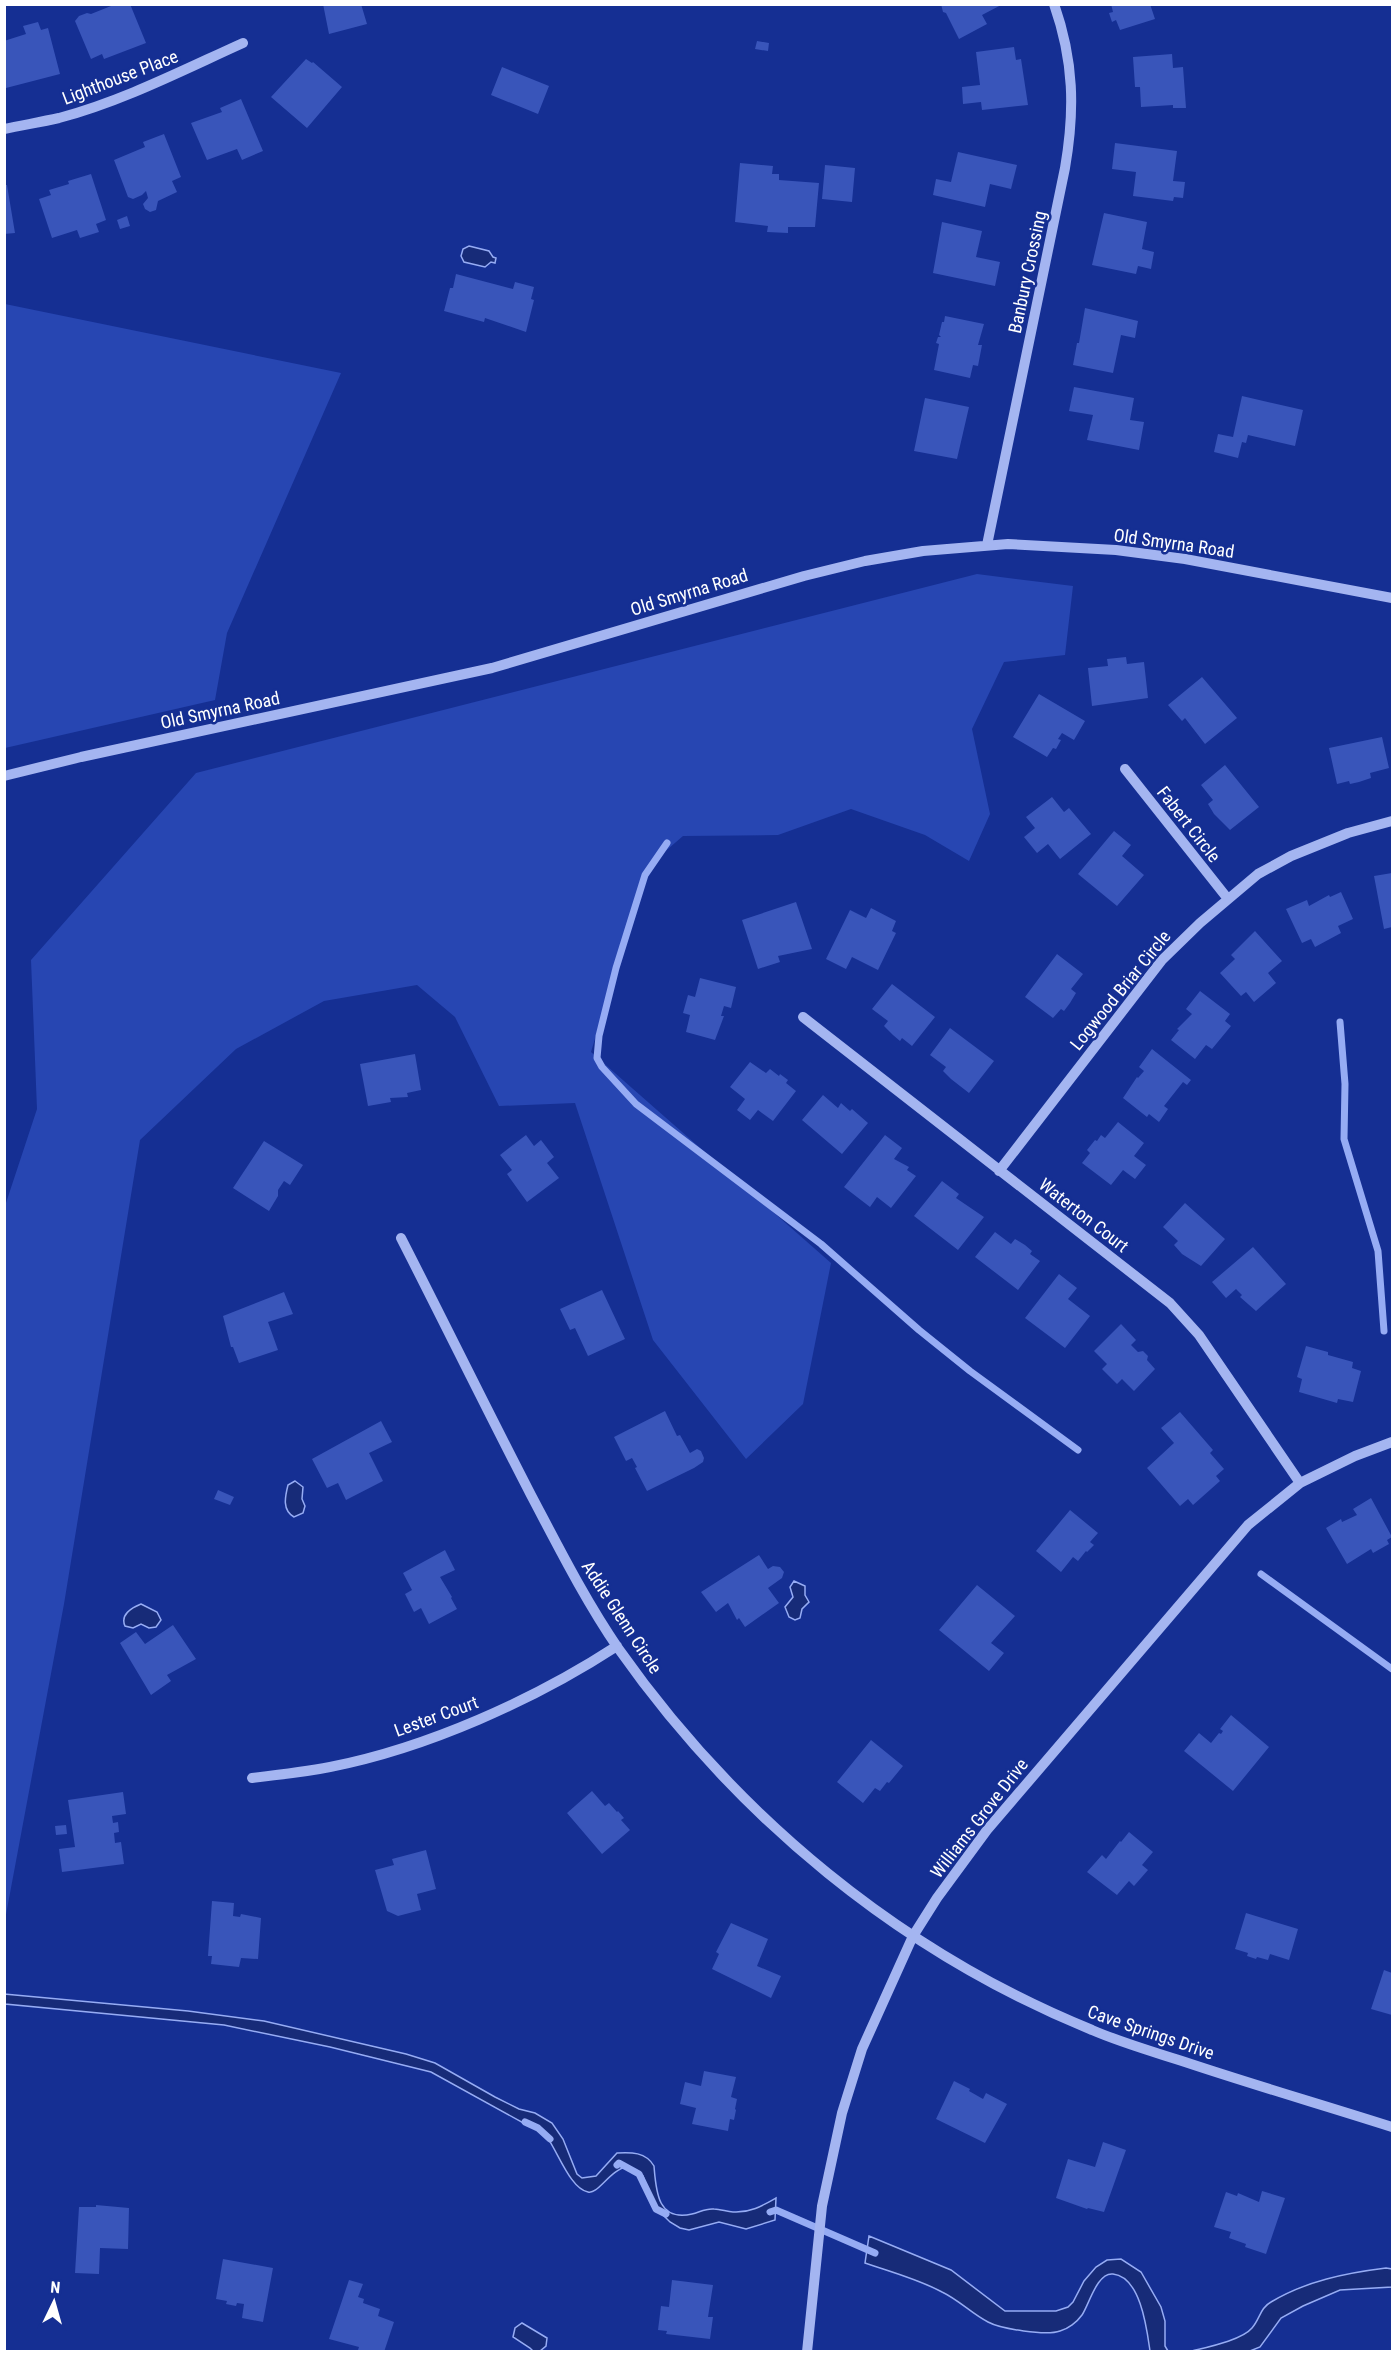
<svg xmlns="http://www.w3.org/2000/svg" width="1397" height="2356" viewBox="0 0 1397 2356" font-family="'Roboto Condensed',sans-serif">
	<rect width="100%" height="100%" fill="#152f93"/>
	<path fill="#2746b2" d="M5,304l336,69 -114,260 -12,67 -210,48z
		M977,574l96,12 -8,69 -61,7 -32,67 18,85 -21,47 -44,-26 -74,-26 -73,26 -95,1 -36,31 -56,185 240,211 -28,141 -57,55 -93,-119 -78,-237 -76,3 -44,-89 -38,-32 -93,16 -88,48 -96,91 -76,464 -59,316 -1,-711 33,-100 -6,-149 165,-187z"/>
	<path fill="#172b78" stroke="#96acf4" stroke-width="1.5" d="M469,246l20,5 4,6 3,1 -1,5 -4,-1 -6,5 -21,-5 -3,-6 2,-7z
		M295,1481l8,6 -1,12 3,7 -2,7 -9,4c-12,-7 -9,-20 -6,-32z
		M794,1581l11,5v9l4,7 -7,7 -2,9 -5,2 -6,-3 -4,-10 8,-10 -3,-10z
		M141,1604l16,8 4,8 -5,7 -7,1 -8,-4 -8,4 -8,-2c-5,-11 6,-18 16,-22z
		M4,1994l184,17 76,10 142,33 29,9 60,34 24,12 16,4 17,10 11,16 14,35 5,4 14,-2 21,-23c14,-1 29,-1 37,13 2,24 3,56 38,48 8,-2 14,-6 22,-5 7,0 13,3 19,3 17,1 29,-6 43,-14l-1,22 -29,9 -27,-7 -30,8 -9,-2 -10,-6 -17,-17 -10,-29 -14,-10c-19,3 -31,29 -41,26 -22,-4 -35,-59 -52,-66 -3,-1 -6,-1 -9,-1l-96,-53 -101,-25 -106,-22 -219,-21z
		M869,2236l82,34 54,41h51l12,-4 5,-5 11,-21 12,-14 11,-7 14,-1 20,13 20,35 4,14v25l3,5h-18c-3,-21 -9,-74 -37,-77 -16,-2 -24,31 -31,41 -5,7 -14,14 -22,16 -14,5 -59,-2 -72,-9 -16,-8 -29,-22 -46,-30 -24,-13 -51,-20 -77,-29z
		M1386,2268l6,1v18l-52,3 -37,16 -22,12 -21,29 -10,4h-58c16,-4 50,-11 60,-23 8,-9 8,-20 19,-26 35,-21 75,-29 115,-34z
		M522,2323l25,15 -1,8 -6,5h-7l-3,-3 -17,-11 2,-9z"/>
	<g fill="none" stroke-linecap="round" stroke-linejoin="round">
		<path stroke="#96acf4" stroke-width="7" d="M667,843l-22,32 -29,93 -17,68 -2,22 5,9 34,37 185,140 98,86 51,41 108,79
			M1340,1022l5,62 -1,55 34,112 6,80
			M1261,1574l131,95
			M525,2122l13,6 12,11
			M617,2165l2,-2 20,11 17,35 10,5
			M770,2212l6,-2 99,43"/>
	</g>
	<path fill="#3955ba" d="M116,4h14l16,39 -42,16 -2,-5 -11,5 -16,-38 4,-5 8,-3 4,1z
		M323,4h38l6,20 -38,10z
		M941,4h62l-21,11 5,9 -28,15 -13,-26 -3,-1z
		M1111,4h39l5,15 -35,11 -4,-10 -4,2 -3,-9 4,-1z
		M38,22l3,8 7,-2 12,46 -54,14 -2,-47 22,-7 -3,-8z
		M757,41l12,2 -1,8 -13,-2z
		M1014,47l2,13 5,-1 7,46 -46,5 -1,-8 -18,2 -1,-17 18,-2 -4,-33z
		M1172,54l1,14 10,-1 3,41h-13v-3l-32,2 -1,-20h-5l-2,-30z
		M306,59l6,4 1,-1 29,25 -35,41 -36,-31z
		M502,67l47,19 -11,28 -47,-19z
		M241,99l22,52 -21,9 -5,-11 -30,11 -16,-37 31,-11 -2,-4z
		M164,134l17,43 -9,4 5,11 -19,9 -2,9 -6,2 -5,-3 -2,-5 5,-6 -2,-7 -4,4 -9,4 -5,-2 -14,-37 31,-13 -2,-5z
		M1115,143l62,8 -4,30 12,1 -2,16 -9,-1 -1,4 -40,-5 3,-24 -24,-3z
		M958,152l59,13 -6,24 -21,-5 -5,23 -52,-12 3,-16 15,3z
		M740,163l33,3 -1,8h7v6l40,3 -4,44h-27v6l-21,-1 1,-6 -33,-4z
		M825,165l30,3 -3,34 -30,-3z
		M91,174l15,46 -10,4 3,8 -19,6 -3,-8 -25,8 -13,-39 12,-4 -2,-5 20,-6 -1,-3z
		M4,185h3l8,48 -11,1z
		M1104,213l43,9 -5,27 12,3 -3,17 -13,-3 -2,8 -44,-9z
		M127,216l3,10 -10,3 -3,-9z
		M942,222l40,9 -6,26 24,5 -5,24 -62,-13z
		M456,274l57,15 2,-7 19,5 -3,12 3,1 -8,32 -41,-14 -1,4 -40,-11 6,-23h3z
		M1085,308l53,13 -3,17 -14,-3 -8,38 -40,-8 4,-22h2z
		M945,316l39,8 -6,21h4l-4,21 -5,-1 -3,13 -36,-8 5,-26 -3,-1 2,-6h3l-2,-2 3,-13h2z
		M1074,387l60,11 -4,22 14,2 -5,28 -52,-10 6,-25 -24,-4z
		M1242,396l61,14 -8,36 -47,-11 -2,8 -4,-1 -4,16 -24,-6 4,-18 15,3z
		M925,398l44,9 -12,52 -43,-8z
		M1126,657l1,7 17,-2 4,36 -56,8 -4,-38 20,-2 -1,-7z
		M1202,677l35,41 -32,26 -20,-26 -3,3 -14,-16z
		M1039,694l46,27 -11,19 -12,-7 -4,6 3,1 -5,9 -3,-1 -6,9 -34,-20z
		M1382,737l7,31 -19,5 1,5 -12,4 -9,2 -1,-3 -12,3 -8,-36z
		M1225,765l34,42 -29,23 -16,-16 -6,-10 5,-4 -12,-15z
		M1052,797l12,15 5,-4 22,26 -31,25 -12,-15 -11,9 -13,-16 11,-9 -9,-11z
		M1114,831l17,14 -9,11 22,19 -27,31 -39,-32z
		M1392,873v54l-8,2 -10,-53z
		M1341,892l12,27 -15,7 3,7 -26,14 -4,-8 -9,4 -16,-34 21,-9 2,6 20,-11 1,2z
		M796,902l16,47 -34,7 2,6 -22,7 -16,-49z
		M871,908l25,13 -4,10 4,2 -18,37 -26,-13 -6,12 -20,-10 24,-49 16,8z
		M1255,931l27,30 -14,12 8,10 -22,19 -8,-10 -5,4 -21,-23 15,-14 -4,-4z
		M1057,954l26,20 -12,15 5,4 -6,10 -6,8 -3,-2 -8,9 -28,-21z
		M700,978l36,9 -5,21 -7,-2 -3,10h3l-9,24 -29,-8 4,-17 -7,-2 5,-18 7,2z
		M892,984l43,33 -23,29 -10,-8 -2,3 -7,-6 -9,-9 4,-5 -16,-12z
		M1200,991l30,23 -5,7 6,5 -19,23 -6,-4 -11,14 -24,-19 8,-10 -2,-1 15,-15 -6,-5z
		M950,1028l44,33 -25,32 -18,-14 -8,-8 3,-4 -16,-12z
		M1152,1049l39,31 -4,5 -4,-3 -19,24 4,3 -9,13 -10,-8 -2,3 -24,-19 14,-21 1,1 6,-7 -5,-4z
		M415,1054l6,36 -14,3 1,4 -18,1 1,4 -23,4 -8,-42z
		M750,1062l16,11 4,-4 9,7 1,-2 8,6 -2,3 10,8 -23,30 -15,-11 -8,10 -13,-10 8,-11 -15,-12z
		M823,1095l15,13 3,-5 9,8 2,-2 16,14 -26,31 -40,-34z
		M1118,1122l26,21 -10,13 12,9 -11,14 -12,-9 -12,15 -29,-22 8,-10 -3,-3 8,-10 2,1 4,-6 4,3z
		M526,1135l8,11 7,-6 13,17 -7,6 12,15 -32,24 -20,-28 5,-4 -12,-15z
		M885,1135l17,13 -8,11 15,8 -2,3 9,6 -25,32 -14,-11 -7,10 -26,-20z
		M264,1141l39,24 -13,20 -6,-4 -6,9v6l-9,15 -36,-23z
		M942,1181l17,13 -3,4 28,19 -26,33 -44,-34z
		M1185,1203l40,36 -24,27 -19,-12 -8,-9 4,-4 -15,-14z
		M995,1232l16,12 4,-5 10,6 7,6 -2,3 10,7 -22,29 -43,-33z
		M1253,1247l33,37 -30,27 -16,-14 2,-2 -6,-6 -10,9 -14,-16z
		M1059,1274l18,14 -9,11 22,17 -25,32 -40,-30z
		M602,1290l23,49 -37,17 -13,-28 -5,2 -10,-21z
		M284,1292l9,22 -25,8 10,28 -39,13 -6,-16h-2l-8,-31z
		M1121,1324l15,16 -5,5 7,7 5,-1 5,5 -1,4 8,9 -21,22 -12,-12 -5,5 -15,-15 5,-5 -13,-13z
		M1306,1346l22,6v3l25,7 -1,6 9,3 -8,31 -15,-3 -1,4 -38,-11 3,-13 -5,-2z
		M665,1411l12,25 3,-1 10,18 7,-4 4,2 3,7 -1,4 -9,6 -47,23 -12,-23 2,-1 -5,-9 -6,3 -12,-24z
		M1180,1412l33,38 -3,3 14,16 -8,7 4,5 -27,24 -5,-6 -8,7 -33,-38 27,-25 -13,-15z
		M381,1421l11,21 -23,11 14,28 -37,19 -8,-17 -11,5 -15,-29z
		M218,1490l16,7 -4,8 -16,-6z
		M1371,1498l21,39 -5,3 2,4 -16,9 -2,-4 -24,15 -21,-36 15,-9 1,3 15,-7 -4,-6z
		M1070,1510l28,23 -8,9 4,3 -7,7 -1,-1 -8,10 -5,-4 -12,15 -25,-21z
		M445,1550l10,20 -15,7 12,20 -1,1 6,11 -28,15 -8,-16 -7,4 -9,-18 7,-4 -9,-17z
		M759,1555l9,14 5,-3 7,1 4,5 -2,6 -14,10 11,15 -34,24 -6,-9 -2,2 -9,-17 -12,9 -15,-20z
		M977,1585l38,31 -24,27 13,10 -15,18 -50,-41z
		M173,1625l23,34 -29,16 4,6 -20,14 -31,-52 16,-11 9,12z
		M1231,1715l38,32 -36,44 -49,-40 15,-18 12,10 8,-10 2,1 2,-3 -3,-2z
		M871,1740l32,26 -14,17 -2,-1 -7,9 -5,-3 -12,15 -26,-21z
		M592,1791l13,15 4,-3 8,9 1,-1 6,7 -3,2 9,10 -28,24 -35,-41z
		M123,1792l3,22 -14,2 1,7 5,-1 1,10 -5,1 1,10 6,-1 3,22 -62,8 -3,-23 16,-2 -7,-47z
		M66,1825l1,9 -11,1 -1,-9z
		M1129,1832l24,20 -11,13 6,5 -14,16 -5,-5 -12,14 -30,-23 15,-17 4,4 14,-18 1,1z
		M426,1850l10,39 -19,5 4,16 -23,6 -11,-5 -12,-41 19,-5 -2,-6z
		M212,1901l22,2 -1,13 7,1 1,-3 20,4 -3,41 -17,-1 -2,9 -28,-3 1,-8h-4z
		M1246,1913l52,16 -9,31 -19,-6 -2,6 -11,-3 -1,2 -9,-3 1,-3 -13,-4z
		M731,1923l37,16 -11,27 24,10 -10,22 -59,-29 7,-15 -3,-2z
		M1384,1970l8,3v42l-21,-6z
		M704,2071l32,6 -5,20 6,2 -2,10 1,1 -2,10 -4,-1 -2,12 -36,-7 4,-16 -16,-4 5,-22 16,4z
		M954,2081l16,8 -1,2 14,8 3,-6 21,11 -22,39 -49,-24z
		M1103,2142l23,8 -22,62 -16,-4 -1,1 -31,-11 12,-39 27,8z
		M1262,2191l23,7 -19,56 -21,-7 1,-3 -17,-6 2,-6 -17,-5 12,-35 11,4 1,-3 21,9z
		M96,2205l33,3 -1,41 -28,-1 -1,26 -24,-1 4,-66h17z
		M223,2259l50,9 -10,54 -21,-4 2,-14 -7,-1 -1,3 -10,-2 1,-3 -11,-2z
		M349,2280l14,4 -5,13 6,2 -1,4 17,6 -2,7 16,6 -10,30h-20l-6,-2 1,-3 -30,-8z
		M672,2280l41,5 -5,32h5l-3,22 -44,-5 1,-3 -9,-1 3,-24 8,1z"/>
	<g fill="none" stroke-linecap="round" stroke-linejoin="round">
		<path stroke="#a4b5f1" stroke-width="10" d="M4,129c19,-4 37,-7 55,-11 64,-17 124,-48 184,-75
			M987,545l78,-377c10,-58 9,-107 -11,-164
			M1125,769l103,130
			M4,776l77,-19 411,-89 312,-92 61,-15 58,-10 85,-7 108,6 69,9 207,39
			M803,1017l367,286 29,32 101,148
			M999,1171l163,-211 38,-37 58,-49 33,-18 57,-23 44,-12
			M401,1238c44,86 86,172 130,257 27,51 54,105 87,153 119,169 282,304 474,382 30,13 62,22 93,32 69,23 138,43 207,65
			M252,1778c26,-3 52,-6 78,-11 97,-19 204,-67 287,-121
			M807,2352l15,-146 20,-93 20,-64 51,-113 24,-38 50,-68 261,-305 52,-42 55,-27 37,-14"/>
	</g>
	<g text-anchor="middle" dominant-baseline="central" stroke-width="5" stroke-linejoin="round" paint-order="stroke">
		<g font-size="18" fill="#fff" stroke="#152f93">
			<text transform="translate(120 77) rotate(-21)">Lighthouse Place</text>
			<text transform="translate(1027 272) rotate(-78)">Banbury Crossing</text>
			<text transform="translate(1174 543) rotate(8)">Old Smyrna Road</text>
			<text transform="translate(689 592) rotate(-17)">Old Smyrna Road</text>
			<text transform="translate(220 710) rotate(-12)">Old Smyrna Road</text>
			<text transform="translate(1189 824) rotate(52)">Fabert Circle</text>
			<text transform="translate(1120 990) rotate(-51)">Logwood Briar Circle</text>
			<text transform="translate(1084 1215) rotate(38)">Waterton Court</text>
			<text transform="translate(622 1617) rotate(57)">Addie Glenn Circle</text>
			<text transform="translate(436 1716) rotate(-20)">Lester Court</text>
			<text transform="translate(979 1818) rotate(-52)">Williams Grove Drive</text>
			<text transform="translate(1151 2032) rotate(19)">Cave Springs Drive</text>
		</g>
	</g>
	<rect width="1397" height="2356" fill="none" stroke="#ffffff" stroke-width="12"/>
	<g transform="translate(54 2302) rotate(5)" stroke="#152f93" stroke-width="4.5" paint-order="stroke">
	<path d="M0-4.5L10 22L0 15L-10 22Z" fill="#ffffff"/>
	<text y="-9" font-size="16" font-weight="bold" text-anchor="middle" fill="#ffffff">N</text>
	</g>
</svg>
